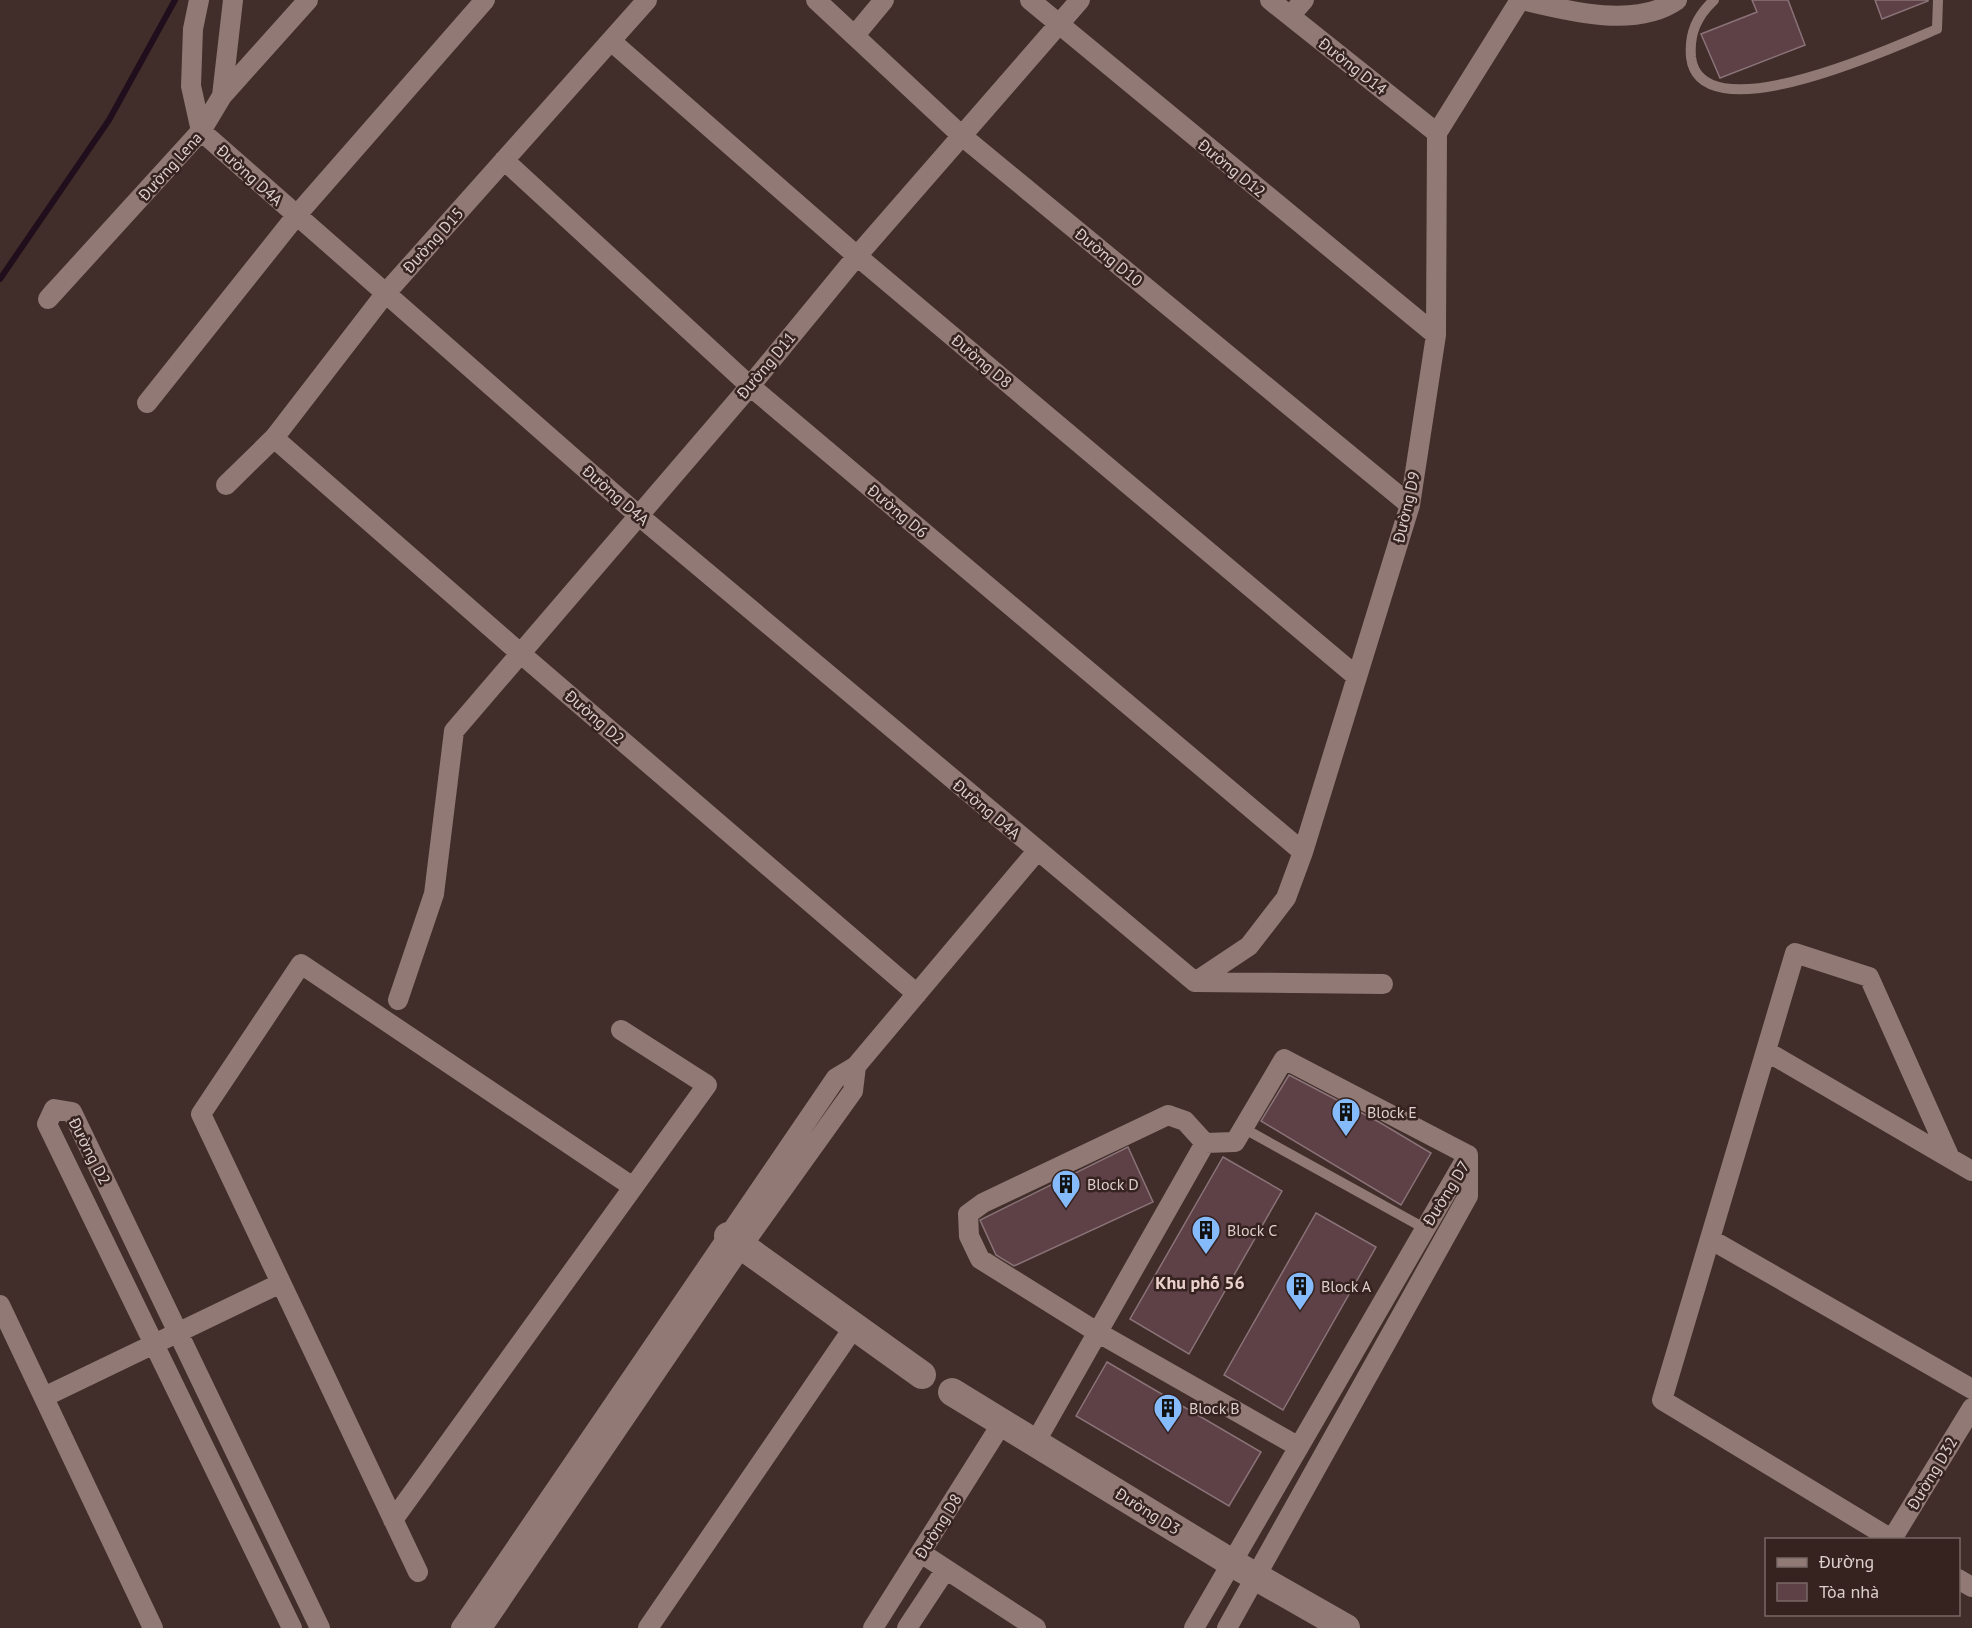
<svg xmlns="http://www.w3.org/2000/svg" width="1972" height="1628" viewBox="0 0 1972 1628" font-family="'PT Sans',sans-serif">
	<rect width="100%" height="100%" fill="#412d29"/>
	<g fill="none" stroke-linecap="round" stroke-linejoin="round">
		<path stroke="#210e1d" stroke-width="6" d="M0,279l109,-159 66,-120"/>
	</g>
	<path fill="#5d4147" stroke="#8a7378" stroke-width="1.5" d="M1752,0h36l17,45 -85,33 -19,-44 56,-22z
		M1875,0h53v1l-46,18z
		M1289,1075l90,47 52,31 -30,52 -140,-84z
		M1128,1147l25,55 -139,64 -18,-11 -16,-35z
		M1223,1157l59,34 -93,163 -59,-35z
		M1316,1213l60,34 -93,163 -59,-35z
		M1107,1362l154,90 -32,54 -153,-90z"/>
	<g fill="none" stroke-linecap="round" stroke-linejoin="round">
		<path stroke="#917a75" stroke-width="10" d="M1714,0c-17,16 -25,33 -23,57 9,80 208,-12 246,-28l1,-29
			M1243,1128l181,100"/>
		<path stroke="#917a75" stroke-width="20" d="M199,0l-6,29 -2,57 10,45
			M816,0l146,136 448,369
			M1030,0l406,335
			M1270,0l167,133
			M1522,0c45,11 114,29 155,0
			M1290,16l14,-16
			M855,35l29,-35
			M611,41l246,215 499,420
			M222,96l11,-96
			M201,131l437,384 557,467 188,2
			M504,160l246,226 553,466
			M48,299l153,-168 21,-35 86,-96
			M147,403l149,-187 189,-216
			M274,438l246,215 397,341
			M226,485l48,-47 111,-144 262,-294
			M1195,982l54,-36 37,-48 17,-46 107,-347 26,-170 1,-202 83,-133
			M398,1000l36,-106 20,-163 296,-345 107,-130 223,-256
			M1766,1051l206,120
			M1205,1143l-20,-22 -17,-6 -185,88 -15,11 1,22 11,23 117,73 202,115
			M1710,1239l262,150
			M0,1305l153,323
			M44,1397l237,-114
			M1036,1441l169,-298 30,-1 49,-83 184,96
			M393,1520l314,-435 -86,-55
			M1892,1539l80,-131
			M1893,1540l-231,-140 133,-447 74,24 81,181
			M921,1553l115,75
			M418,1572l-217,-458 100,-150 332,223
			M1958,1579l14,8
			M292,1628l-245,-504 7,-15 18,3 248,516
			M461,1628l375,-550 20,-12 181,-215
			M482,1628l260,-382 111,-155 3,-25
			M648,1628l206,-301
			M873,1628l129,-205
			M907,1628l39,-59
			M1194,1628l274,-473
			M1227,1628l241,-432v-40"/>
		<path stroke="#917a75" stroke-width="28" d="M728,1236l194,139
			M952,1392l280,171 114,65"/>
	</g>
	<defs>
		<g id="building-pin" transform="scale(1.5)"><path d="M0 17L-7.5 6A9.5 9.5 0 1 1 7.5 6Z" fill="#86bbfb" stroke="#362320"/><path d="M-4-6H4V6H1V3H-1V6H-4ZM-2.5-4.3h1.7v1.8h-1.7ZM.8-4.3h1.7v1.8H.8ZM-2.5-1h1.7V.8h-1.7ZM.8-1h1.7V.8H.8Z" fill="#111"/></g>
	</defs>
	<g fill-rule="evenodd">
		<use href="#building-pin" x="1346" y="1112"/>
		<use href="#building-pin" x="1066" y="1184"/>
		<use href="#building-pin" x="1206" y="1230"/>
		<use href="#building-pin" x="1300" y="1286"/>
		<use href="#building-pin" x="1168" y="1408"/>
	</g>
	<g text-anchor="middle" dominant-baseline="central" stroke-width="5" stroke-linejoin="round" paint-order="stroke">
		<g font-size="16" fill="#dccfcc" stroke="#362320">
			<text transform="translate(1353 66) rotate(38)">Đường D14</text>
			<text transform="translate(170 166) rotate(-48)">Đường Lena</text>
			<text transform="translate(1232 168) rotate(39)">Đường D12</text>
			<text transform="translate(250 175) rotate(42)">Đường D4A</text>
			<text transform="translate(433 240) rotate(-48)">Đường D15</text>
			<text transform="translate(1109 257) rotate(39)">Đường D10</text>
			<text transform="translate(982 361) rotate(40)">Đường D8</text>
			<text transform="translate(766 365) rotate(-50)">Đường D11</text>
			<text transform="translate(616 495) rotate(41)">Đường D4A</text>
			<text transform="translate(1406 507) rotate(-77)">Đường D9</text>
			<text transform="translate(898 511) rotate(40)">Đường D6</text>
			<text transform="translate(595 717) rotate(41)">Đường D2</text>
			<text transform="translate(987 809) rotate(40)">Đường D4A</text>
			<text transform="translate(90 1151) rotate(63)">Đường D2</text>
			<text transform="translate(1446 1193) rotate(-58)">Đường D7</text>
			<text transform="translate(1932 1473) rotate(-59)">Đường D32</text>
			<text transform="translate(1148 1511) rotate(32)">Đường D3</text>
			<text transform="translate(938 1526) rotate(-58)">Đường D8</text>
		</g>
		<g font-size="16" fill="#dccfcc" stroke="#362320" text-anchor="start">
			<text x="1367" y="1112">Block E</text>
			<text x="1087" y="1184">Block D</text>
			<text x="1227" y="1230">Block C</text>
			<text x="1321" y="1286">Block A</text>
			<text x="1189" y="1408">Block B</text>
		</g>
		<g font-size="18" font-weight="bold" fill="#ebd1cc" stroke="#362320">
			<text x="1200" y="1282">Khu phố 56</text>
		</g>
	</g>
	<rect x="1765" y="1538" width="195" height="78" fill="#362320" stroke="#786865" stroke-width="1.5"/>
	<rect x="1777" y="1558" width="30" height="9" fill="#917a75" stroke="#786865" stroke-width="1.5"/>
	<text x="1819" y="1568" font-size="18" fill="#dccfcc">Đường</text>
	<rect x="1777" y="1583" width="30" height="18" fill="#5d4147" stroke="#786865" stroke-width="1.5"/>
	<text x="1819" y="1598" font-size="18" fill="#dccfcc">Tòa nhà</text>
</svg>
